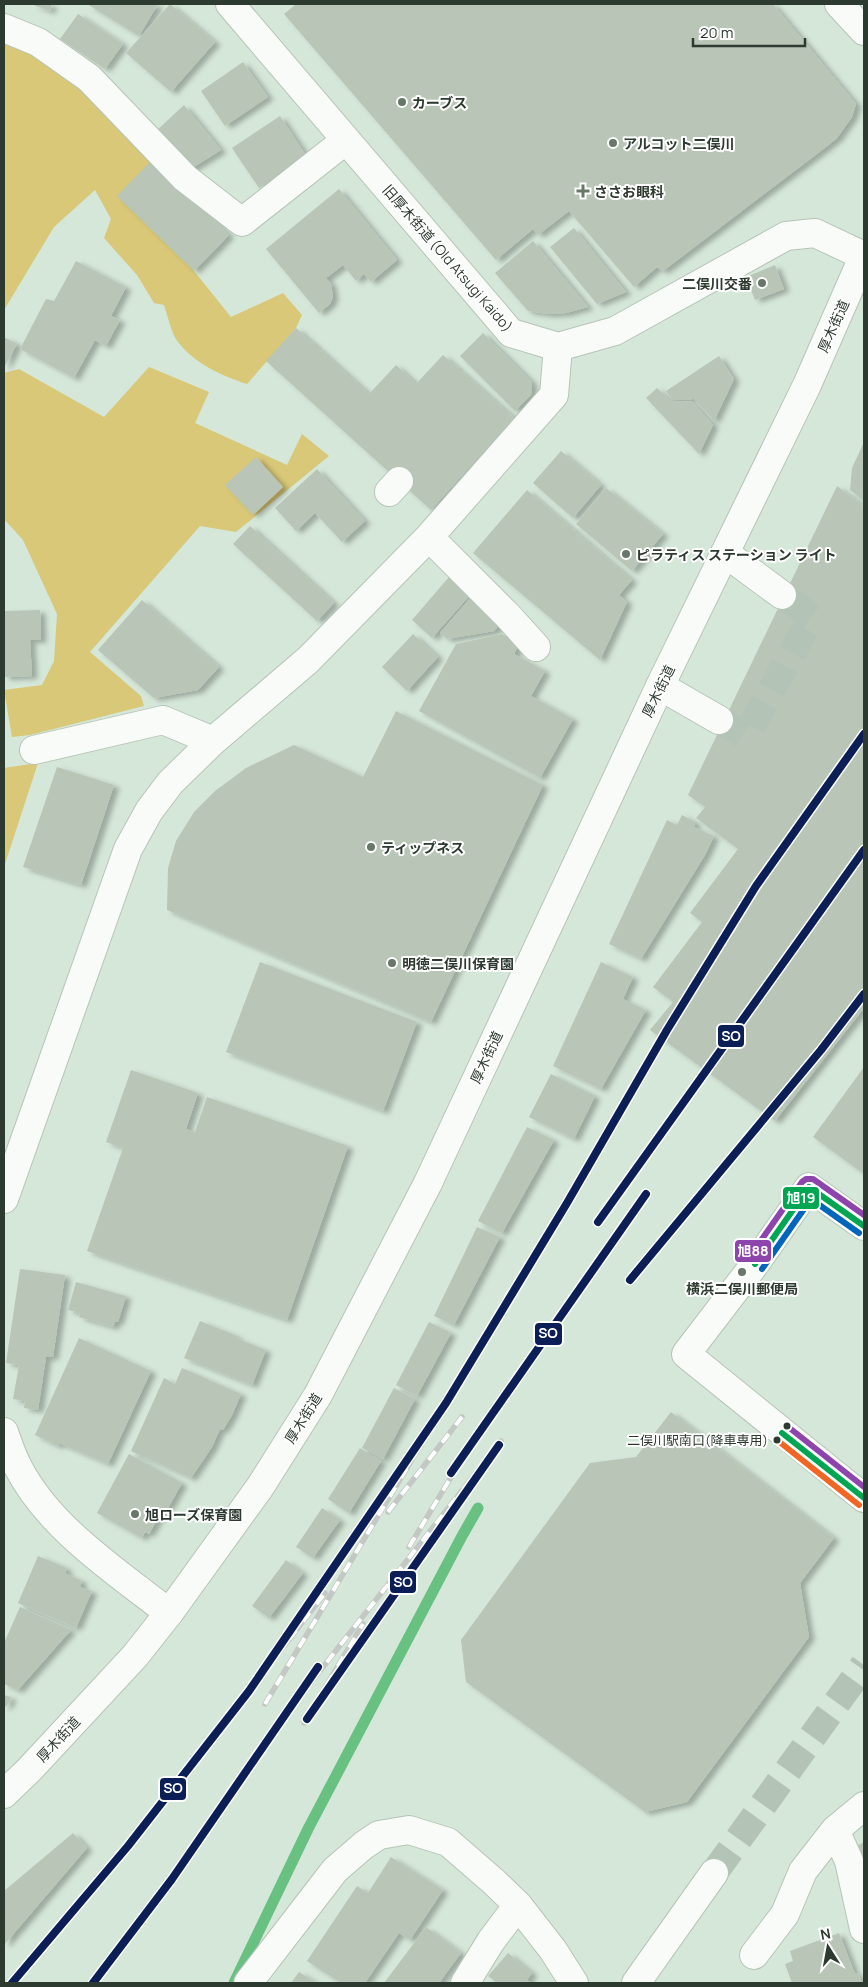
<svg xmlns="http://www.w3.org/2000/svg" width="868" height="1987" viewBox="0 0 868 1987" font-family="Manrope,'Noto Sans JP',sans-serif">
	<defs>
		<filter id="shadow"><feDropShadow dx="5.5" dy="3" stdDeviation="2.5" flood-color="#0004"/></filter>
	</defs>
	<rect width="100%" height="100%" fill="#d5e7d8"/>
	<path fill="#d8c877" d="M4,34l81,55 67,71 42,111 37,46 52,-24 19,22 -6,13 -49,56c-25,-8 -53,-21 -69,-42 -7,-9 -10,-26 -14,-37l-10,-2 -17,-28 -33,-37 7,-19 -16,-29 -41,37 -50,83z
		M149,367l60,25 -14,31 92,42 15,-31 27,22 -93,76 -36,-6 -110,126 51,44 3,10 -114,29 -18,2 -8,-47 38,-5 12,-24 3,-47 -34,-74 -19,-21v-146l15,-4 85,48z
		M38,763l-34,104v-99z"/>
	<g fill="none" stroke-linecap="round" stroke-linejoin="round">
		<path stroke="#68c081" stroke-width="11" d="M234,1983l74,-154 154,-293 16,-28"/>
	</g>
	<path fill="#b9c5b7" filter="url(#shadow)" d="M31,4h21l-2,7z
		M87,4h71l-19,32z
		M170,4l45,38 -44,50 -45,-39z
		M296,4h477l83,100 -4,13 -15,21 -11,9 -163,124 -6,-4 -23,20 -65,-76 -31,24 -5,-6 -37,31 -212,-246z
		M78,14l45,30 -18,25 -45,-30z
		M243,62l25,35 -43,29 -24,-35z
		M184,105l37,45 -32,20 -34,-38z
		M280,116l27,41 -48,31 -27,-40z
		M152,160l77,75 -35,36 -77,-75z
		M339,189l58,71 -26,22 -7,-8 -8,7 -13,-16 -17,13 5,6 2,13 -3,7 -11,9 -53,-64z
		M574,228l52,64 -29,12 -47,-57z
		M533,241l55,66 -22,6 -17,1 -21,-3 -33,-38z
		M76,261l50,26 -15,29 9,4 -14,26 -11,-6 -21,38 -54,-29 26,-50 8,2z
		M775,265l9,24 -29,11 -9,-23z
		M296,328l73,66 27,-29 20,19 27,-29 71,63 -83,92 -165,-149z
		M483,333l49,49 -1,13 -16,16 -55,-55z
		M4,337l13,7 -13,24z
		M719,356l15,23 -20,42 -20,-22 -22,1 -6,-9z
		M657,388l14,13 21,1 21,23 -14,29 -53,-56z
		M864,442v59l-14,-11 2,-22z
		M561,451l40,34 -28,33 -40,-35z
		M256,457l27,30 -30,28 -28,-30z
		M317,469l48,52 -23,21 -27,-29 -19,18 -21,-23z
		M837,486l27,21v501l-89,113 -125,-91 23,-28 -20,-15 49,-65 -12,-9 48,-64 -42,-31 9,-11 -17,-12z
		M606,488l57,46 -31,37 -56,-47z
		M527,490l105,90 -13,15 8,7 -27,58 -127,-107z
		M250,526l84,77 -17,18 -84,-77z
		M449,577l21,18 -38,43 -20,-18z
		M472,596l30,26 -8,9 -47,8 -7,-6z
		M142,600l77,67 -21,23 -44,8 -56,-48z
		M40,610l1,30h-11l2,36 -28,1v-66z
		M413,634l25,23 -31,34 -25,-24z
		M502,634l17,10 -5,10 31,17 -14,25 42,23 -33,59 -121,-67 37,-67z
		M396,711l147,74 -112,237 -264,-112 1,-42 8,-27 18,-29 21,-21 31,-23 48,-23 69,32z
		M57,767l57,18 -33,100 -58,-18z
		M682,815l13,7 -1,5 20,9 -9,19 -64,104 -32,-15 58,-124 10,5z
		M260,962l157,60 -34,89 -157,-59z
		M601,962l32,15 -10,22 23,11 -45,79 -48,-23z
		M864,1067v107l-51,-37z
		M131,1070l67,23 -12,36 9,3 12,-35 141,49 -61,174 -200,-69 36,-103 -17,-6z
		M551,1074l44,22 -21,43 -45,-22z
		M527,1127l27,13 -52,93 -24,-12z
		M477,1227l23,10 -46,88 -20,-9z
		M20,1269l45,6 -12,82h-7l-8,53 -14,-2 1,-7 -12,-2 6,-34 -13,-2z
		M76,1282l50,14 -8,26h-3l-2,5 -34,-10 1,-4 -12,-3z
		M200,1321l37,15 -1,2 30,12 -14,35 -68,-27z
		M429,1322l22,11 -34,63 -21,-11z
		M79,1338l72,33 -43,93 -49,-21 -1,3 -23,-11z
		M182,1368l59,26 -9,21 -9,15 -3,-1 -8,18 -21,31 -60,-27 33,-73 11,6z
		M394,1388l21,11 -32,60 -21,-11z
		M671,1412l163,126 -34,45 9,54 -122,165 -42,10 -179,-130 -5,-42 129,-177 46,-6z
		M360,1448l21,13 -32,52 -21,-14z
		M129,1454l53,29 -14,25 -4,-1 -15,27 -4,-2 -3,6 -45,-25z
		M322,1508l18,12 -27,38 -17,-11z
		M38,1556l29,12 -2,5 17,8 -2,6 12,4 -16,37 -58,-25z
		M286,1560l17,13 -34,45 -17,-12z
		M20,1607l51,23 -53,60 -14,-6v-41z
		M4,1695l7,2 -2,6 -5,5z
		M73,1833l14,15 -83,97v-54z
		M864,1842v15l-7,-11z
		M391,1857l52,33 -33,50 -11,-7 -34,50h-24l-34,-22 50,-75 11,7z
		M426,1927l35,26 -22,30h-55z
		M839,1933l16,41 3,-1 4,10h-70l-7,-19 8,-3 -3,-10z
		M508,1953l24,20 -5,7 4,3h-34l-9,-7z
		M299,1972l17,11h-25z"/>
	<g fill="none" stroke-linecap="round" stroke-linejoin="round">
		<path stroke="#b3c4b6" stroke-width="28" stroke-dasharray="28 14" stroke-linecap="butt" d="M719,720l27,16 66,-119 -30,-22
			M714,1873l150,-208"/>
		<g stroke="#b6c4b8" stroke-width="30">
			<path id="minor" d="M230,4l281,329 47,14 57,-16 171,-95 29,-3 49,23
				M839,4l25,27
				M4,28l34,14 51,36 96,100 57,44 104,-82
				M389,492l10,-11
				M429,537l79,79 28,31
				M725,553l57,42
				M660,686l59,34
				M34,750l129,-30 50,21
				M4,1199l124,-350 21,-38 21,-28 43,-42 95,-81 121,-123 125,-142 4,-48
				M864,1226l-55,-39 -54,77 -69,90 178,144
				M4,1432c4,11 8,24 14,35 31,61 99,105 151,146
				M835,1830l14,31 15,68
				M754,1955l31,-41 18,-43 32,-41 29,-24
				M248,1983l87,-113 29,-25 15,-10 30,-5 39,12 45,39 25,24 35,45 21,33
				M465,1983l26,-42 27,-36
				M636,1983l78,-110"/>
		</g>
		<g stroke="#b6c4b8" stroke-width="30">
			<path id="major" d="M4,1794l25,-24 106,-114 34,-43 91,-126 58,-92 110,-212 232,-497 147,-301 57,-130"/>
		</g>
		<use href="#minor" stroke="#f9fbf9" stroke-width="28"/>
		<use href="#major" stroke="#f9fbf9" stroke-width="28"/>
		<g stroke="#c3c8c4" stroke-width="5.5">
			<path id="rail" d="M388,1512l74,-95
				M409,1547l71,-118
				M249,1691l76,-98
				M265,1704l181,-301
				M286,1714l215,-273
				M304,1723l59,-99"/>
		</g>
		<use href="#rail" stroke="#fff" stroke-width="4" stroke-dasharray="11" stroke-linecap="butt"/>
		<g stroke="#fff" stroke-width="10">
			<path id="bus-1" d="M755,1264l54,-77 55,39
				M782,1433l82,65"/>
		</g>
		<g stroke="#fff" stroke-width="10">
			<path id="bus-2" d="M777,1440l82,65"/>
		</g>
		<g stroke="#fff" stroke-width="10">
			<path id="bus-3" d="M748,1259l54,-77 4,-3h7l51,36
				M787,1426l77,61"/>
		</g>
		<g stroke="#fff" stroke-width="10">
			<path id="bus-4" d="M762,1269l49,-70 48,34"/>
		</g>
		<use href="#bus-1" stroke="#00a651" stroke-width="6"/>
		<use href="#bus-2" stroke="#f26522" stroke-width="6"/>
		<use href="#bus-3" stroke="#8e44ad" stroke-width="6"/>
		<use href="#bus-4" stroke="#0065bd" stroke-width="6"/>
		<g stroke="#fff" stroke-width="11">
			<path id="rail-1" d="M598,1222l266,-372
				M630,1280l191,-230 43,-56
				M451,1473l195,-279
				M307,1719l192,-274
				M12,1983l116,-137 121,-155 197,-288 121,-200 100,-173 89,-144 108,-152
				M93,1983l79,-104 146,-212"/>
		</g>
		<use href="#rail-1" stroke="#0c1e56" stroke-width="8"/>
	</g>
	<g fill="#68776a" stroke="#fff" stroke-width="2">
		<circle cx="402" cy="102" r="5"/>
		<circle cx="613" cy="143" r="5"/>
		<path d="M580.5 183.5h5v5h5v5h-5v5h-5v-5h-5v-5h5z"/>
		<circle cx="762" cy="283" r="5"/>
		<circle cx="626" cy="554" r="5"/>
		<circle cx="371" cy="847" r="5"/>
		<circle cx="392" cy="963" r="5"/>
		<circle cx="742" cy="1272" r="5"/>
		<circle cx="135" cy="1514" r="5"/>
	</g>
	<g fill="#2d3a2f" stroke="#fff" stroke-width="2">
		<circle cx="787" cy="1426" r="4.5"/>
		<circle cx="777" cy="1440" r="4.5"/>
	</g>
	<g text-anchor="middle" dominant-baseline="central" stroke-width="4" stroke-linejoin="round" paint-order="stroke">
		<g font-size="13" fill="#2d3a2f" stroke="#fff" text-anchor="end">
			<text x="768" y="1440">二俣川駅南口(降車専用)</text>
		</g>
		<g font-size="14" font-weight="bold" fill="#2d3a2f" stroke="#fff" text-anchor="start">
			<text x="412" y="102">カーブス</text>
			<text x="623" y="143">アルコット二俣川</text>
			<text x="594" y="191">ささお眼科</text>
			<text x="752" y="283" text-anchor="end">二俣川交番</text>
			<text x="636" y="554">ピラティス ステーション ライト</text>
			<text x="381" y="847">ティップネス</text>
			<text x="402" y="963">明徳二俣川保育園</text>
			<text x="742" y="1288" text-anchor="middle">横浜二俣川郵便局</text>
			<text x="145" y="1514">旭ローズ保育園</text>
		</g>
		<g font-size="14" fill="#2d3a2f" stroke="#fff">
			<text transform="translate(448 258) rotate(49)">旧厚木街道 (Old Atsugi Kaido)</text>
			<text transform="translate(833 326) rotate(-66)">厚木街道</text>
			<text transform="translate(658 691) rotate(-64)">厚木街道</text>
			<text transform="translate(486 1057) rotate(-65)">厚木街道</text>
			<text transform="translate(303 1418) rotate(-58)">厚木街道</text>
			<text transform="translate(58 1739) rotate(-47)">厚木街道</text>
		</g>
	</g>
	<g stroke="#fff" stroke-width="2">
		<rect x="717" y="1024" width="28" height="24" rx="5" fill="#0c1e56"/>
		<rect x="782" y="1186" width="38" height="24" rx="5" fill="#00a651"/>
		<rect x="734" y="1239" width="38" height="24" rx="5" fill="#8e44ad"/>
		<rect x="534" y="1322" width="29" height="24" rx="5" fill="#0c1e56"/>
		<rect x="389" y="1570" width="28" height="24" rx="5" fill="#0c1e56"/>
		<rect x="159" y="1777" width="28" height="24" rx="5" fill="#0c1e56"/>
	</g>
	<g font-size="14" text-anchor="middle" font-weight="bold" fill="#fff">
		<text x="731" y="1041">SO</text>
		<text x="801" y="1203">旭19</text>
		<text x="753" y="1256">旭88</text>
		<text x="548" y="1338">SO</text>
		<text x="403" y="1587">SO</text>
		<text x="173" y="1793">SO</text>
	</g>
	<rect width="868" height="1987" fill="none" stroke="#2d3a2f" stroke-width="10"/>
	<g transform="translate(828 1947) rotate(349)" stroke="#ffffff" stroke-width="4" paint-order="stroke">
	<path d="M0-4L9 19L0 12L-9 19Z" fill="#2d3a2f"/>
	<text y="-8" font-size="14" font-weight="bold" text-anchor="middle" fill="#2d3a2f">N</text>
	</g>
	<path d="M693 38v8h112v-8" fill="none" stroke="#2d3a2f" stroke-width="2.5"/>
	<text x="700" y="38" font-size="15" fill="#2d3a2f" stroke="#ffffff" stroke-width="4" paint-order="stroke">20 m</text>
</svg>
